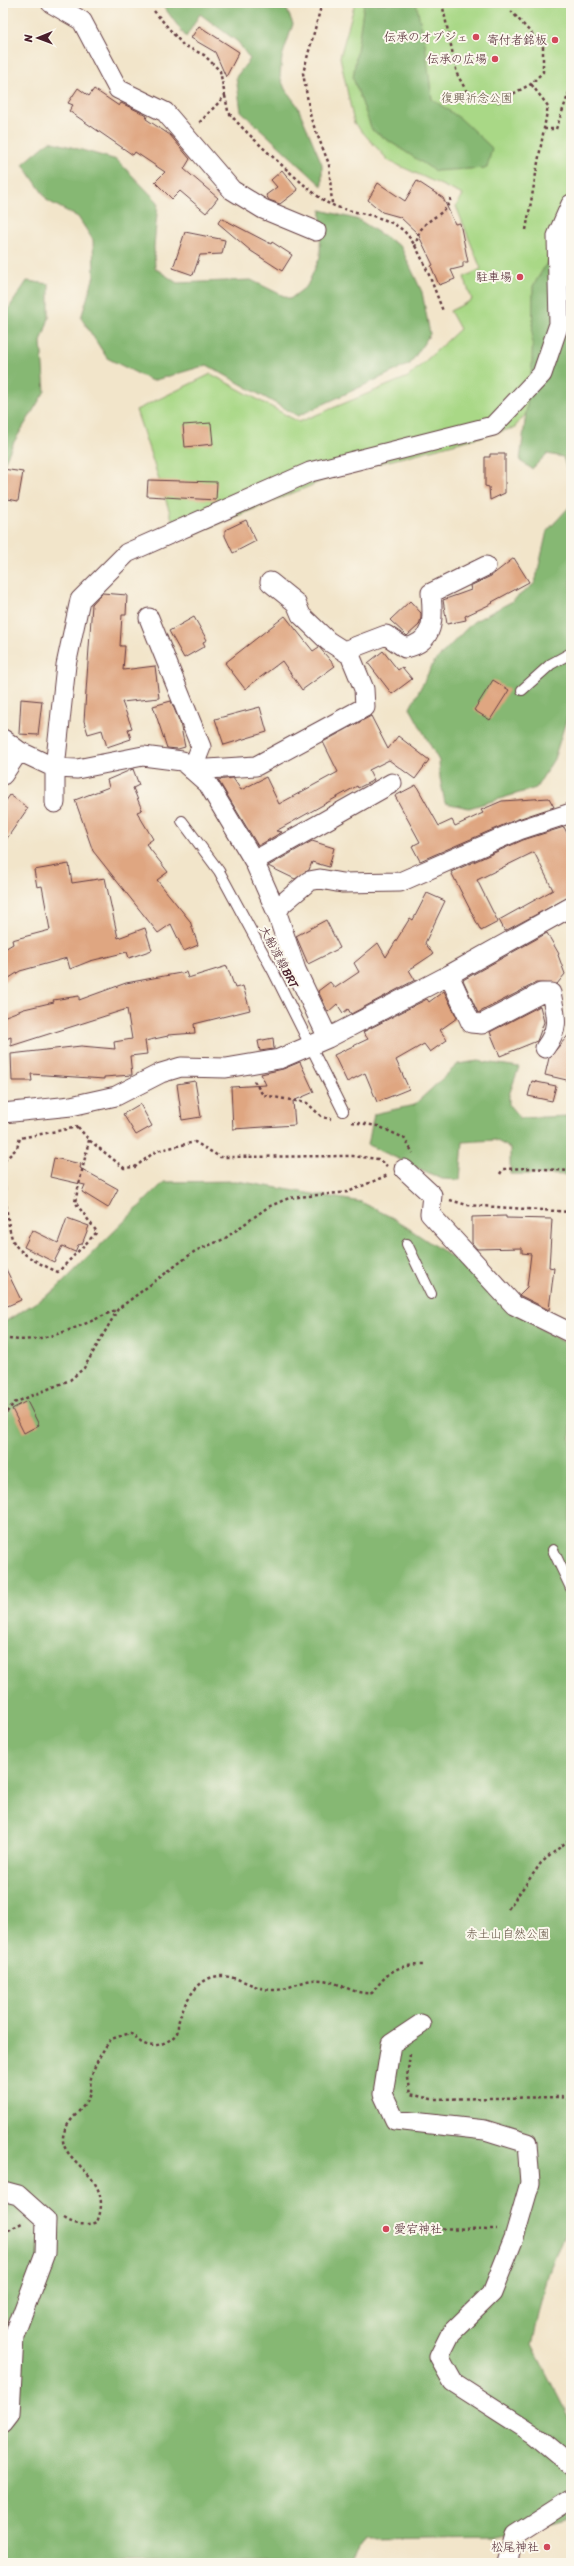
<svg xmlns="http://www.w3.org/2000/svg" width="574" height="2566" viewBox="0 0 574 2566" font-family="Sriracha,'Klee One',sans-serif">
	<rect width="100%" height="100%" fill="#fbf7ec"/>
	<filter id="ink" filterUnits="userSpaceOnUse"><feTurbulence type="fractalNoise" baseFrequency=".025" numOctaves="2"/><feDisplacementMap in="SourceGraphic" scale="8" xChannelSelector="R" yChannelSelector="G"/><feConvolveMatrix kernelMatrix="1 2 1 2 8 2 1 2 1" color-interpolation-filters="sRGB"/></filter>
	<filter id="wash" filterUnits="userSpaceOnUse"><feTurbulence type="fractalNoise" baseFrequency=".012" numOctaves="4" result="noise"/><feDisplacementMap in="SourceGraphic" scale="16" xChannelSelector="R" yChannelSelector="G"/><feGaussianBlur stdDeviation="0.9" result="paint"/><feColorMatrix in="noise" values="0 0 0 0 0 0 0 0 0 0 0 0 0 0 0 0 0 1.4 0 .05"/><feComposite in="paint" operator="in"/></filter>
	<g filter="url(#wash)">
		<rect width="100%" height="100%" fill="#f2e5ca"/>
		<path fill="#a9d886" stroke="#7a7c58" d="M355,3h216v338l-36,62 -21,25 -175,46 -160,66 -43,-130 75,-36 88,48 109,-45 52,-48 -10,-18 22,-11 -8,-23 17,-8 -25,-63 7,-11 -74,-34 -35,-38 -14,-66z"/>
		<path fill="#86b873" stroke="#686c4f" d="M164,3h120l9,21 -11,33 -2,19 5,13 12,16 25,59v22l-81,-75 -5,-34 14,-18 -12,-17 -38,-28 -14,23 -22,-30z
			M364,3h52l9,40 7,56 29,20 31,29 -5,20 -52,3 -63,-41 -19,-52z
			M50,141l67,19 41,42 -4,45 1,21 22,15 74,-3 39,19 17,-13 13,-29 1,-47 38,10 42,27 21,45 8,42 -20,30 -112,52 -91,-51 -55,16 -45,-23 -26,-40 13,-42 -1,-36 -15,-23 -30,-16 -25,-37z
			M548,261l23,5v219l-8,-28 -16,-3 -15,15 -12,-8 12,-96 1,-79z
			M27,281l22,3v34l-8,24 4,49 -31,51 -11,23v-148z
			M571,505v200l-17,54 -18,29 -67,20 -24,-5 -5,-25 -1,-17 -29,-53 24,-46 39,-40 38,-20 24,-19 12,-52z
			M478,1061l41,6 -10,28v10l11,13 48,-2 3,-4v63l-61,-1v-26l-15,-8 -32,2 -3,38 -18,-1 -74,-34 6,-31 40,-9 44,-41z
			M237,1181l124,21 32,16 78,52 65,56 35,20v870l-23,59 -16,70 39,77v96l-72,18 -134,2 -15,25h-347v-1240l51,-32 110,-109z"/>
		<g id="blocks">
			<path fill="#dfa681" d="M199,26l40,26 -13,25 -11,-25 -24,-14z
				M78,88l11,8 5,-7 25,17 2,-3 19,9 7,4 -1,3 24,16 20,24 -6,10 34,29 -12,15 -26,-22 -8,8 -17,-17 10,-10 -30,-20 -2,3 -64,-44 4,-6 -5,-2z
				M282,170l16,20 -18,14 -11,-4 -3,-5 11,-8 -6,-7z
				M417,181l26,17 12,26 5,-1 8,39h-5v5l-12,3 4,9 -16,6 -8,-19 2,-1 -15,-31 -18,-17 -18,-5 -14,-12 10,-17 27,18z
				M221,218l50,26 1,-2 20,13 -10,16 -31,-20 -33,-28z
				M185,232l40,8 -3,14 -22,1 -7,20 -20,-7z
				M211,423l2,21 -28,3 -2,-22z
				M490,454h15v39l-15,7 -1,-13 -4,-1v-29h5z
				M3,469l20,3 -5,29 -15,-3z
				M148,480l69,2 -1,18 -69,-4z
				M246,520l10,21 -23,12 -8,-17v-6z
				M514,558l15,24 -37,20 1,1 -28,13 1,4 -19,4 -4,-24 28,-10 -1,-4 21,-10z
				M102,593l25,2 -1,20h-4l-2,31h5l-2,24 32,-4 4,32 -37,4 10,26 -4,1 3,10 -24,8 -5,-17 -14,4 -4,-13 8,-117z
				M410,601l11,12v5l-2,7 -12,11 -17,-16z
				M285,616l28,35 6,-4 16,19 -33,24 -20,-29 -37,28 -20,-26z
				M194,617l13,23 -4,2 2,4 -21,12 -15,-27z
				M383,651l15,19 4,-3 10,12 -20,15 -24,-31z
				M493,680l16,10 -19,30 -16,-10z
				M21,699l21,2 -4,34 -19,-1z
				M171,701l9,22 5,24 -7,2 -11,-1 -14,-42z
				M260,707l7,25 -43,13 -9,-26z
				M371,716l17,33 10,-13 31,24 -14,19 -26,-19 -20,10 5,10 -16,8 -1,-2 -81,45 6,1 -24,14 -40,-66 15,-2 8,12 25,-13 13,27 59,-32 -15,-30z
				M133,769l6,16 -6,3 9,22 -5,2 16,27 -7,5 22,28 -11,8 33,41 8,24 -14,6 -13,-27 -13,9 -65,-82 -18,-51 34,-13 -2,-7z
				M416,785l23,41 13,-6 3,6 28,-13 -2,-3 21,-9 47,-3 5,9 -39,13 -95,41 -8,-15 8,-4 -25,-46z
				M10,795l18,13 -25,36v-39z
				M564,827l7,14v55l-66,35 -6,-11 54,-30 -19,-38 -57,28 21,42 -17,9 -30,-59 72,-32z
				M312,841l22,7 -5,19 -17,-5 -3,8 -14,9 -27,-13z
				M69,864l3,19 33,-5 13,60 27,-10 7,22 -23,8 -2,-6 -37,9 -20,8 -3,-11 -47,13 -17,11v-32l10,-6 -1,-4 38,-10 -8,-44 -5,1 -3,-17z
				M427,893l18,8 -20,42 8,11 -24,16 6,10 -64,34 -3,-5 -5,4 -6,-9 -9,8 -10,-21 12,-9 5,6 24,-16 -5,-9 24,-20 8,14 24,-39 3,2z
				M326,920l14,28 -32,16 -12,-28z
				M547,933l12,21 -1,1 7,19 -8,10 -21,-1 -58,30 -15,-33z
				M227,966l8,22 8,-2 7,24 -56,14 1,9 -27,2v1l-23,5 2,13 -17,2 2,19 -28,2v2l-73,-5 1,7h-20l-1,-27 70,-8 34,3 -1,-7 18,-3 -5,-30 -116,37v-9l-8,3v-23l21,-8 30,-7 -1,-2 26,-4v4l47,-17 60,-11 2,6z
				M444,991l13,27 -17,12 7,10 -17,12 -6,-8 -28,16 13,29 -32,13 -12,-29 -18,9 -13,-27 34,-16 -5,-7 64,-33 2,3z
				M540,1006l4,16 -7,19 -37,15 -10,-24z
				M571,1032v49l-26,-6 4,-17z
				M273,1038l1,11 -14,2 -2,-10z
				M300,1062l14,30 -21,9 2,24 -62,4 -2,-42 35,-2 -5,-11 22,-5z
				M195,1081l6,36 -19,3 -5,-36z
				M532,1081l24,5 -4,15 -24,-5z
				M140,1104l12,22 -16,9 -13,-21z
				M54,1158l27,6 -1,4 38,21 -10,19 -26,-16 3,-7 -35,-8z
				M506,1216v2l46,1 -3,48 5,1 -5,42 -30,-15 8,-8 4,-33 -9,-1v-5l-45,1 -5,-6v-26z
				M67,1218l22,8 -7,18 -4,1 -3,7 -13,-6 -8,16 -30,-15 8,-17 26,13z
				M3,1263l18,37 -18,8z
				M27,1401l12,24 -15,8 -12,-24z"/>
		</g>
	</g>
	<g filter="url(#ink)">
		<use href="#blocks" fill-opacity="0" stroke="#633d43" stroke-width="1"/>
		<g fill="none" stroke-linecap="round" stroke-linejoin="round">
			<g stroke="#633d43" stroke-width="12">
				<path id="service" d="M522,690l29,-26 20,-11
					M182,821l37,50 55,102 69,138
					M407,1244l24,50
					M553,1550l18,38"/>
			</g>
			<g stroke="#633d43" stroke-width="21">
				<path id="minor" d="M51,3l31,18 36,68 47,23 67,78 31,19 53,22
					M149,618l52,129 -9,23 64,-4 109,-59 -1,-18 -14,-34 -22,-14 -27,-26 -5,-12 -26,-21
					M344,651l42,-16 19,13c31,-6 28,-31 26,-55l55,-27
					M3,739l16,12 36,17 22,1 66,-13 39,5 26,23 46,77 23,52 19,57 32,68
					M3,775l16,-24
					M55,803v-35l11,-103 14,-65 47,-47 183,-81 183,-46 49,-52 17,-50 -2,-88 14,-32
					M254,861l138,-78
					M277,913l5,-9 27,-23 11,-2 22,4 58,-1 119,-52 52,-17
					M449,975l22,48 11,1 59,-31h10c5,24 9,35 -6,55
					M3,1113l68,-7 45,-10 45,-23 20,-6 45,1 53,-9 49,-21 121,-63 122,-68
					M404,1169l28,26 -2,19 84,91 57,28
					M421,2024l-30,20 -8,50 12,26 90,10 42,13 3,40 -16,55 -22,55 -41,40 -12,24 14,25 81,52 37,31
					M3,2191l15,4 28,25 -1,33 -31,83 -4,78 -7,9
					M507,2563l8,-28 56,-36"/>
			</g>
			<path stroke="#633d43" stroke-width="2.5" stroke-dasharray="3 3" stroke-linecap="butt" d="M322,3l-19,70 8,46 18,45 3,40
				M442,3l15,71 11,20 30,8 33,-18 12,-12v-26l-32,-35
				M154,11l29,34 21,10 16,16 5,25 -26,27
				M225,96c1,4 2,10 3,15 6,12 84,83 98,91 21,12 52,10 74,26 19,13 34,61 43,83
				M544,129h12l15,-42
				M526,230l22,-124 -17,-22
				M415,247c2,-6 3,-14 7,-19 7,-11 27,-14 29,-32
				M254,1081l9,14 44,8 15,14 9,2
				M352,1122l26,4 26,12 9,15
				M78,1127l-58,11 -3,10 -13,13c0,16 2,74 12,85 12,13 27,19 42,26l39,-40 -22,-30 14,-62
				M78,1127l11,13 35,28 11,-1 21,-16 39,-9 25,15 133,-1 25,3 9,7
				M500,1174l3,-5 28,-1 40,3
				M450,1200l17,5 104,7
				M3,1338c40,8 79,-13 115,-29
				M3,1417l11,-14 56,-23 14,-12 34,-59 77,-58 29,-12 44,-32 21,-9 59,-6 40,-17
				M508,1909l33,-46 30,-25
				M410,2054l-3,24 3,16 21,5 130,-2 10,3
				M64,2218c11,7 20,8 33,4 19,-46 -37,-59 -34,-85 2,-17 21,-26 26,-41 2,-6 1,-13 2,-18 3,-13 12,-28 20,-39l19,-6c4,3 9,9 14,11 10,5 27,-2 33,-11 1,-3 1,-6 1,-9 4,-17 15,-39 32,-46 22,-8 41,11 62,12 18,1 29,-12 50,-10 18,2 31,15 50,13 16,-21 23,-28 51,-28
				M400,2228l97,1
				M3,2233l19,-10"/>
			<use href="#service" stroke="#fff" stroke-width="10"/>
			<use href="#minor" stroke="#fff" stroke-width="19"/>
		</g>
	</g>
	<g fill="#d1495b" stroke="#fbf7ec" stroke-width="1.5">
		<circle cx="476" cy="37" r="4"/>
		<circle cx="555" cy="40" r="4"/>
		<circle cx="495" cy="59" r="4"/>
		<circle cx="520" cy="277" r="4"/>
		<circle cx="386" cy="2229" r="4"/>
		<circle cx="547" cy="2547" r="4"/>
	</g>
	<g text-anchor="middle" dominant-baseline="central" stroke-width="4" stroke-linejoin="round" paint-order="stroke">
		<g font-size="12" fill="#4a1f2b" stroke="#fbf7ec" text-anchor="end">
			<text x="468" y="37">伝承のオブジェ</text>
			<text x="547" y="40">寄付者銘板</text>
			<text x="487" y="59">伝承の広場</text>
			<text x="512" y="277">駐車場</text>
			<text x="394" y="2229" text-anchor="start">愛宕神社</text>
			<text x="539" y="2547">松尾神社</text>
		</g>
		<g font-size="12" fill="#665646" stroke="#fbf7ec">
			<text x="477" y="98">復興祈念公園</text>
			<text x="508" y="1934">赤土山自然公園</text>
		</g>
		<g font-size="12" fill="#4a1f2b" stroke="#fbf7ec">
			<text transform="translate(279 957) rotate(62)">大船渡線BRT</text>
		</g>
	</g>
	<rect width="574" height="2566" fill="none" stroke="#fbf7ec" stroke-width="16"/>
	<g transform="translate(38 38) rotate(269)" stroke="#fbf7ec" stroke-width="3" paint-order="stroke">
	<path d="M0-3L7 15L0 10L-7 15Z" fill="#4a1f2b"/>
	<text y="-6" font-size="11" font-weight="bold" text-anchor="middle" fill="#4a1f2b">N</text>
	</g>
</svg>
